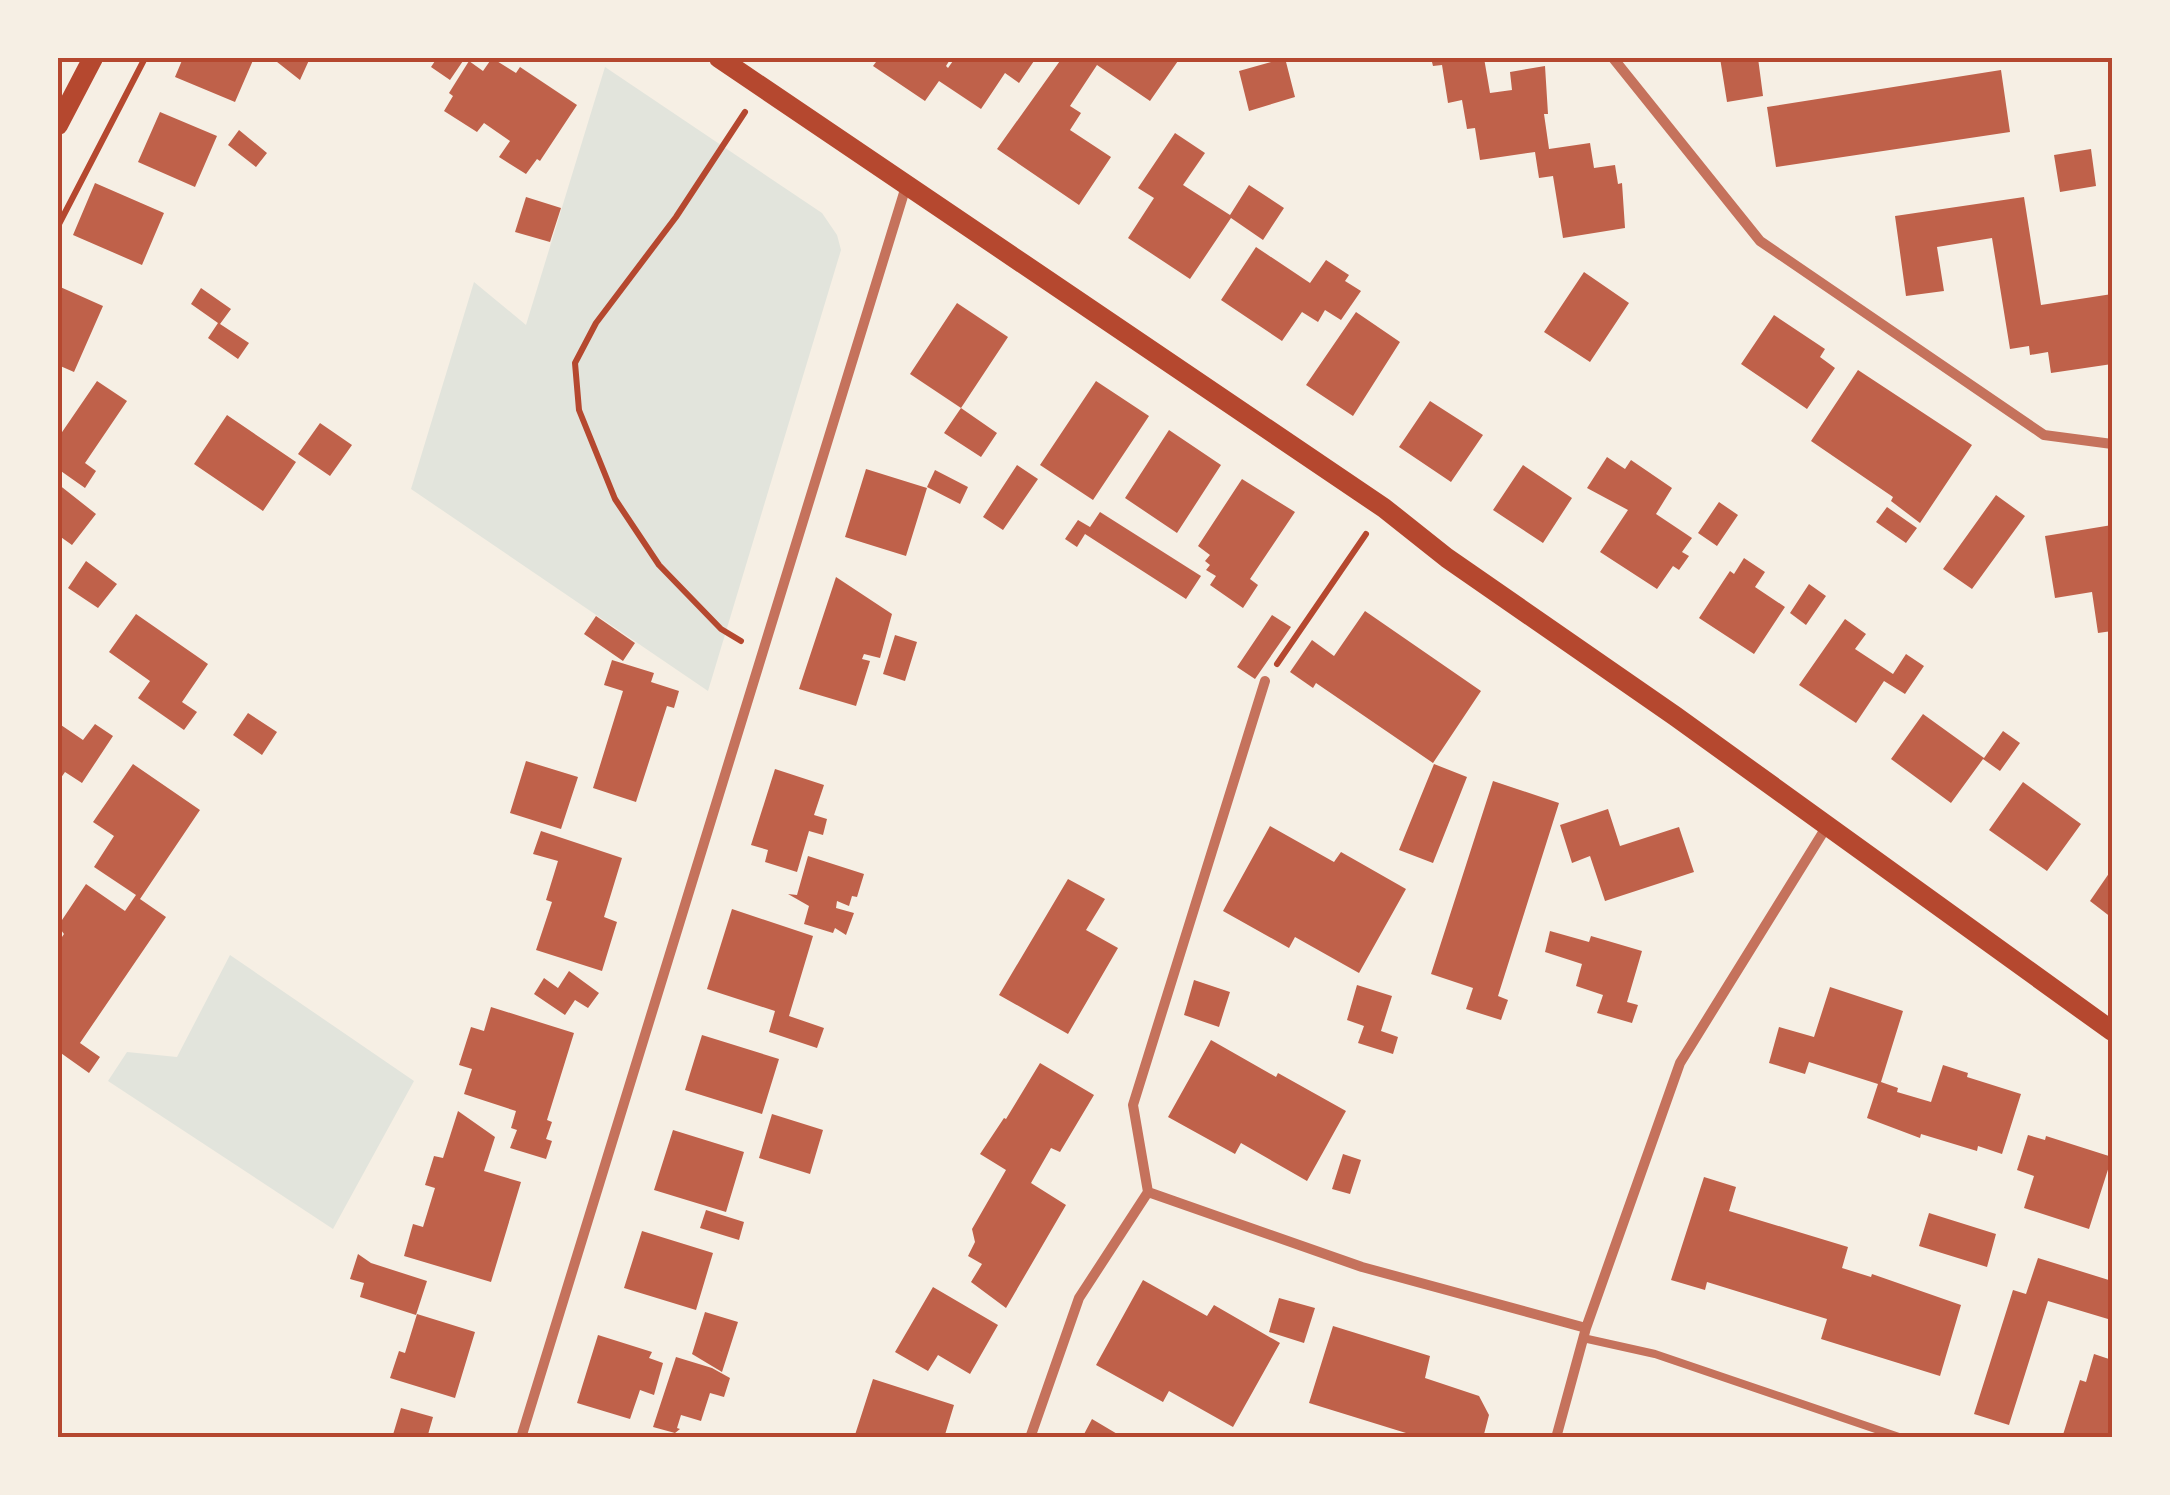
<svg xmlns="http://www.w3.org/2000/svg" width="2170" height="1495" viewBox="0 0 2170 1495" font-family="Raleway,sans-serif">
	<rect width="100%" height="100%" fill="#f6efe4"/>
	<path fill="#e2e4dc" d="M605,67l217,146 15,22 4,15 -133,441 -297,-202 63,-207 52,43z
		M230,955l184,126 -81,148 -225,-148 19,-29 50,5z"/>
	<path fill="#bf614a" d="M183,58h71l-19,44 -60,-25z
		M272,58h47l-3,4 -6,-4 -10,22z
		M437,58h28l-15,22 -19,-13z
		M492,58l24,15 4,-6 57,38 -37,56 -3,-2 -11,15 -27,-17 11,-16 -26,-18 -7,9 -33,-21 9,-15 -4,-3 20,-32 14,10z
		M879,58h72l-5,8 2,2 7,-10h81l-17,25 -14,-10 -24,36 -42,-28 -14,20 -52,-35z
		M1062,58h118l-30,43 -53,-36 -27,41 11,7 -11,17 41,27 -32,48 -82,-56z
		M1285,58l10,39 -46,14 -10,-40z
		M1431,58h53l6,35 22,-3 -2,-18 35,-6 3,48h-4l5,35 41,-6 4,25 21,-3 3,19 4,-1 3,45 -62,10 -10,-62 -14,2 -4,-26 -55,8 -5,-32 -8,1 -5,-29 -14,3 -6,-38 -9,1z
		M1720,58h38l5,38 -36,6z
		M2001,70l9,62 -234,35 -9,-60z
		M160,112l57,24 -22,51 -57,-25z
		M239,130l28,23 -11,14 -28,-22z
		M1175,133l30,20 -22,32 47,30 19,-30 35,23 -21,32 -32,-22 -41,61 -62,-41 26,-40 -16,-10z
		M2091,149l5,37 -36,6 -6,-37z
		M95,183l69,30 -22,52 -69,-30z
		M526,197l35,11 -11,34 -35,-10z
		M2024,197l17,108 71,-11v70l-61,9 -3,-21 -18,3 -1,-9 -19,3 -18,-111 -55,9 7,44 -38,5 -11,-80z
		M1256,247l54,36 16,-23 23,15 -4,6 16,10 -20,29 -16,-10 -7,12 -16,-10 -20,29 -61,-41z
		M1584,272l45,31 -39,59 -46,-30z
		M58,286l45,20 -29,66 -16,-7z
		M201,288l30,21 -11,15 29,19 -11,16 -30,-21 10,-15 -27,-19z
		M957,303l51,34 -47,71 36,25 -16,24 -37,-24 17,-25 -51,-34z
		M1356,312l44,30 -47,74 -47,-31z
		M1774,315l51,34 -5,8 15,11 -28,41 -66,-45z
		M1858,370l114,75 -52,78 -29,-22 2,-4 -82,-56z
		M97,381l30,20 -42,62 11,8 -11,17 -27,-19v-31z
		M1096,381l53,35 -56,84 -53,-35z
		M1430,401l53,34 -32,47 -52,-35z
		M227,415l69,47 -33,49 -69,-47z
		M320,423l32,22 -22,31 -32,-22z
		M1169,430l52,35 -44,68 -52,-35z
		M1607,457l18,12 6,-9 41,28 -16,26 36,24 -10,14 7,4 -10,14 -6,-4 -16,23 -57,-37 28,-42 -41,-22z
		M1017,465l21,14 -35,51 -20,-13z
		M1523,465l49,33 -29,45 -50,-33z
		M866,469l61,19 -21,68 -61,-19z
		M935,470l33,17 -8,17 -33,-17z
		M1242,479l53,33 -45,67 8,6 -15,23 -33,-23 6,-9 -10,-6 4,-5 -5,-4 5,-6 -12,-9z
		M58,484l38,30 -24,31 -14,-10z
		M1996,495l29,21 -53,73 -29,-20z
		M1719,502l19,13 -21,31 -19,-13z
		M1887,507l30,21 -11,15 -30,-21z
		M1100,512l101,64 -15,23 -101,-65 -8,13 -12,-8 13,-19 12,7z
		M2112,525v106l-14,2 -6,-41 -37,6 -10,-62z
		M1744,558l21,14 -10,15 30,20 -31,47 -55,-36 31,-47 4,3z
		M86,561l31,23 -19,24 -30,-20z
		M836,577l56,37 -12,44 -16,-4 -2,5 8,2 -14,45 -57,-17z
		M1809,584l17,12 -20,29 -16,-12z
		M1365,611l116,80 -48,72 -117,-80 -3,5 -23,-16 22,-32 22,16z
		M136,614l72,50 -26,38 15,10 -13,18 -46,-32 12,-17 -41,-29z
		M1272,615l19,12 -36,52 -18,-12z
		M596,616l39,27 -12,18 -39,-27z
		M1845,619l21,15 -11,15 38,25 13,-20 18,12 -19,28 -21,-13 -28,42 -57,-38z
		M895,635l22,7 -12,39 -22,-7z
		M612,660l42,13 -3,9 28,9 -5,17 -7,-2 -31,96 -43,-14 30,-97 -19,-6z
		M248,713l29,19 -15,23 -29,-20z
		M1923,714l61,44 19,-27 17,12 -20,28 -17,-12 -32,44 -60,-44z
		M58,723l25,17 12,-16 18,12 -31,47 -17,-11 -7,10z
		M526,761l52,16 -17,52 -51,-16z
		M133,764l67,46 -60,89 26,18 -86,126 20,14 -11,16 -31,-22v-108l6,-9 -6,-8 28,-42 39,27 11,-16 -42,-28 20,-31 -21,-14z
		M1434,764l33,13 -34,86 -34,-13z
		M775,769l49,16 -10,30 13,4 -4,16 -14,-4 -12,41 -32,-10 3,-12 -17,-5z
		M1493,781l66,22 -61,193 10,4 -7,20 -35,-11 7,-21 -42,-14z
		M2023,782l58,42 -34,47 -58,-41z
		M1608,809l12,37 59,-19 15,45 -89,29 -15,-45 -18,7 -12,-38z
		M1270,826l64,36 7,-10 65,37 -47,84 -64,-36 -6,11 -66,-37z
		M541,831l81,27 -18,59 13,5 -15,49 -66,-21 16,-48 -6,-2 12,-39 -25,-7z
		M808,856l56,18 -7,23 -5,-1 -3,10 -12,-5 -1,7 18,5 -8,22 -11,-7 -2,5 -29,-9 5,-18 -21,-12 9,1z
		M2112,869v49l-22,-17z
		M1068,879l37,20 -19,31 32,18 -50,86 -69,-39z
		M732,909l81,27 -24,80 35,12 -7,20 -48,-16 6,-21 -68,-22z
		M1550,931l39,11 2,-6 51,15 -15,51 11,3 -6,18 -35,-10 6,-18 -27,-9 6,-22 -37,-12z
		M569,971l30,22 -11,15 -13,-8 -10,15 -31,-21 10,-16 14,10z
		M1194,980l36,12 -11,35 -35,-12z
		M1357,985l35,11 -11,35 17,6 -5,17 -35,-11 6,-17 -17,-6z
		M1830,987l73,24 -22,71 17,6 -1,4 34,10 12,-37 25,8 -1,4 54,17 -19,60 -24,-8 -1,5 -56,-17 -1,4 -53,-20 11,-34 -69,-22 -4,12 -36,-11 10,-36 35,10z
		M491,1007l83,26 -27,87 5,2 -6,17 6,2 -6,18 -36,-11 7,-18 -6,-2 5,-17 -52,-17 8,-25 -13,-4 12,-38 13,4z
		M702,1035l77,24 -17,55 -77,-24z
		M1211,1040l65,37 2,-4 68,38 -39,70 -66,-38 -6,11 -67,-37z
		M1040,1063l54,32 -34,57 -9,-4 -20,35 35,22 -60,103 -35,-26 11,-18 -14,-8 7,-14 -3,-13 34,-59 -26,-16 24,-36 2,1z
		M458,1111l37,26 -11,34 37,11 -30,100 -87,-26 9,-32 10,3 12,-39 -10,-3 9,-29 9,2z
		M772,1114l51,16 -13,44 -51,-16z
		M673,1130l71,22 -18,60 -72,-22z
		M2028,1135l17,5 1,-4 66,21 -23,72 -65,-21 10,-32 -17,-6z
		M1343,1154l18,6 -11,34 -18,-5z
		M1704,1177l32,10 -7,24 119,36 -6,21 29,9 1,-3 89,31 -21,71 -119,-37 6,-20 -120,-37 -2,8 -34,-10z
		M706,1210l38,12 -5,18 -39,-12z
		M1929,1213l67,21 -9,33 -68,-21z
		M642,1231l71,22 -17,57 -72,-22z
		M358,1254l13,9 56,18 -11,34 -56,-18 4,-14 -14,-4z
		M2038,1258l74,23v28l-4,10 -60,-18 -39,124 -35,-11 39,-124 13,4z
		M1143,1280l64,36 7,-11 66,38 -47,84 -64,-36 -6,11 -67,-37z
		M933,1287l65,38 -28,49 -32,-19 -10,16 -33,-19z
		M1279,1298l36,10 -11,35 -35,-11z
		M705,1312l33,10 -16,50 -30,-18z
		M417,1314l58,18 -20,66 -65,-20 9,-27 6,2z
		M1333,1326l97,30 -5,22 54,18 10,19 -6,23h-78l1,-5 -97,-30z
		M598,1335l54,17 -3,6 14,5 -9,32 -14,-5 -10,29 -53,-16z
		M2094,1354l18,6v78h-50l18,-58 6,2z
		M676,1357l36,11 18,10 -6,19 -14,-4 -9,28 -20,-6 -4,13 3,1 -5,4 -22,-6z
		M873,1379l81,26 -10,33h-90z
		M401,1408l32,9 -6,21h-35z
		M1092,1419l32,19h-42z"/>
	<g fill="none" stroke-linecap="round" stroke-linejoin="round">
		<path stroke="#b5482f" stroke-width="6" d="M58,226l87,-168
			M741,641l-20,-12 -62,-64 -44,-66 -36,-89 -4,-47 21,-40 80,-106 69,-105
			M1277,664l89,-130"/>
		<path stroke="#c5725c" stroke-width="8" d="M1583,1338l72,16 244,83"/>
		<path stroke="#c5725c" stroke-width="10" d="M1613,58l147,183 284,194 68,9
			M1265,681l-132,424 15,87 214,75 224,61
			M521,1438l386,-1255
			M1030,1438l49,-140 69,-106
			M1556,1438l30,-110 94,-265 147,-237"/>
		<path stroke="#b5482f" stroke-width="20" d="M719,58l665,450 63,50 228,158 437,315
			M58,125l35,-67"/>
	</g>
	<rect width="2170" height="1495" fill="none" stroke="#f6efe4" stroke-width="120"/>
	<rect x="60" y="60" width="2050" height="1375" fill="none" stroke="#b5482f" stroke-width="4"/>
</svg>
